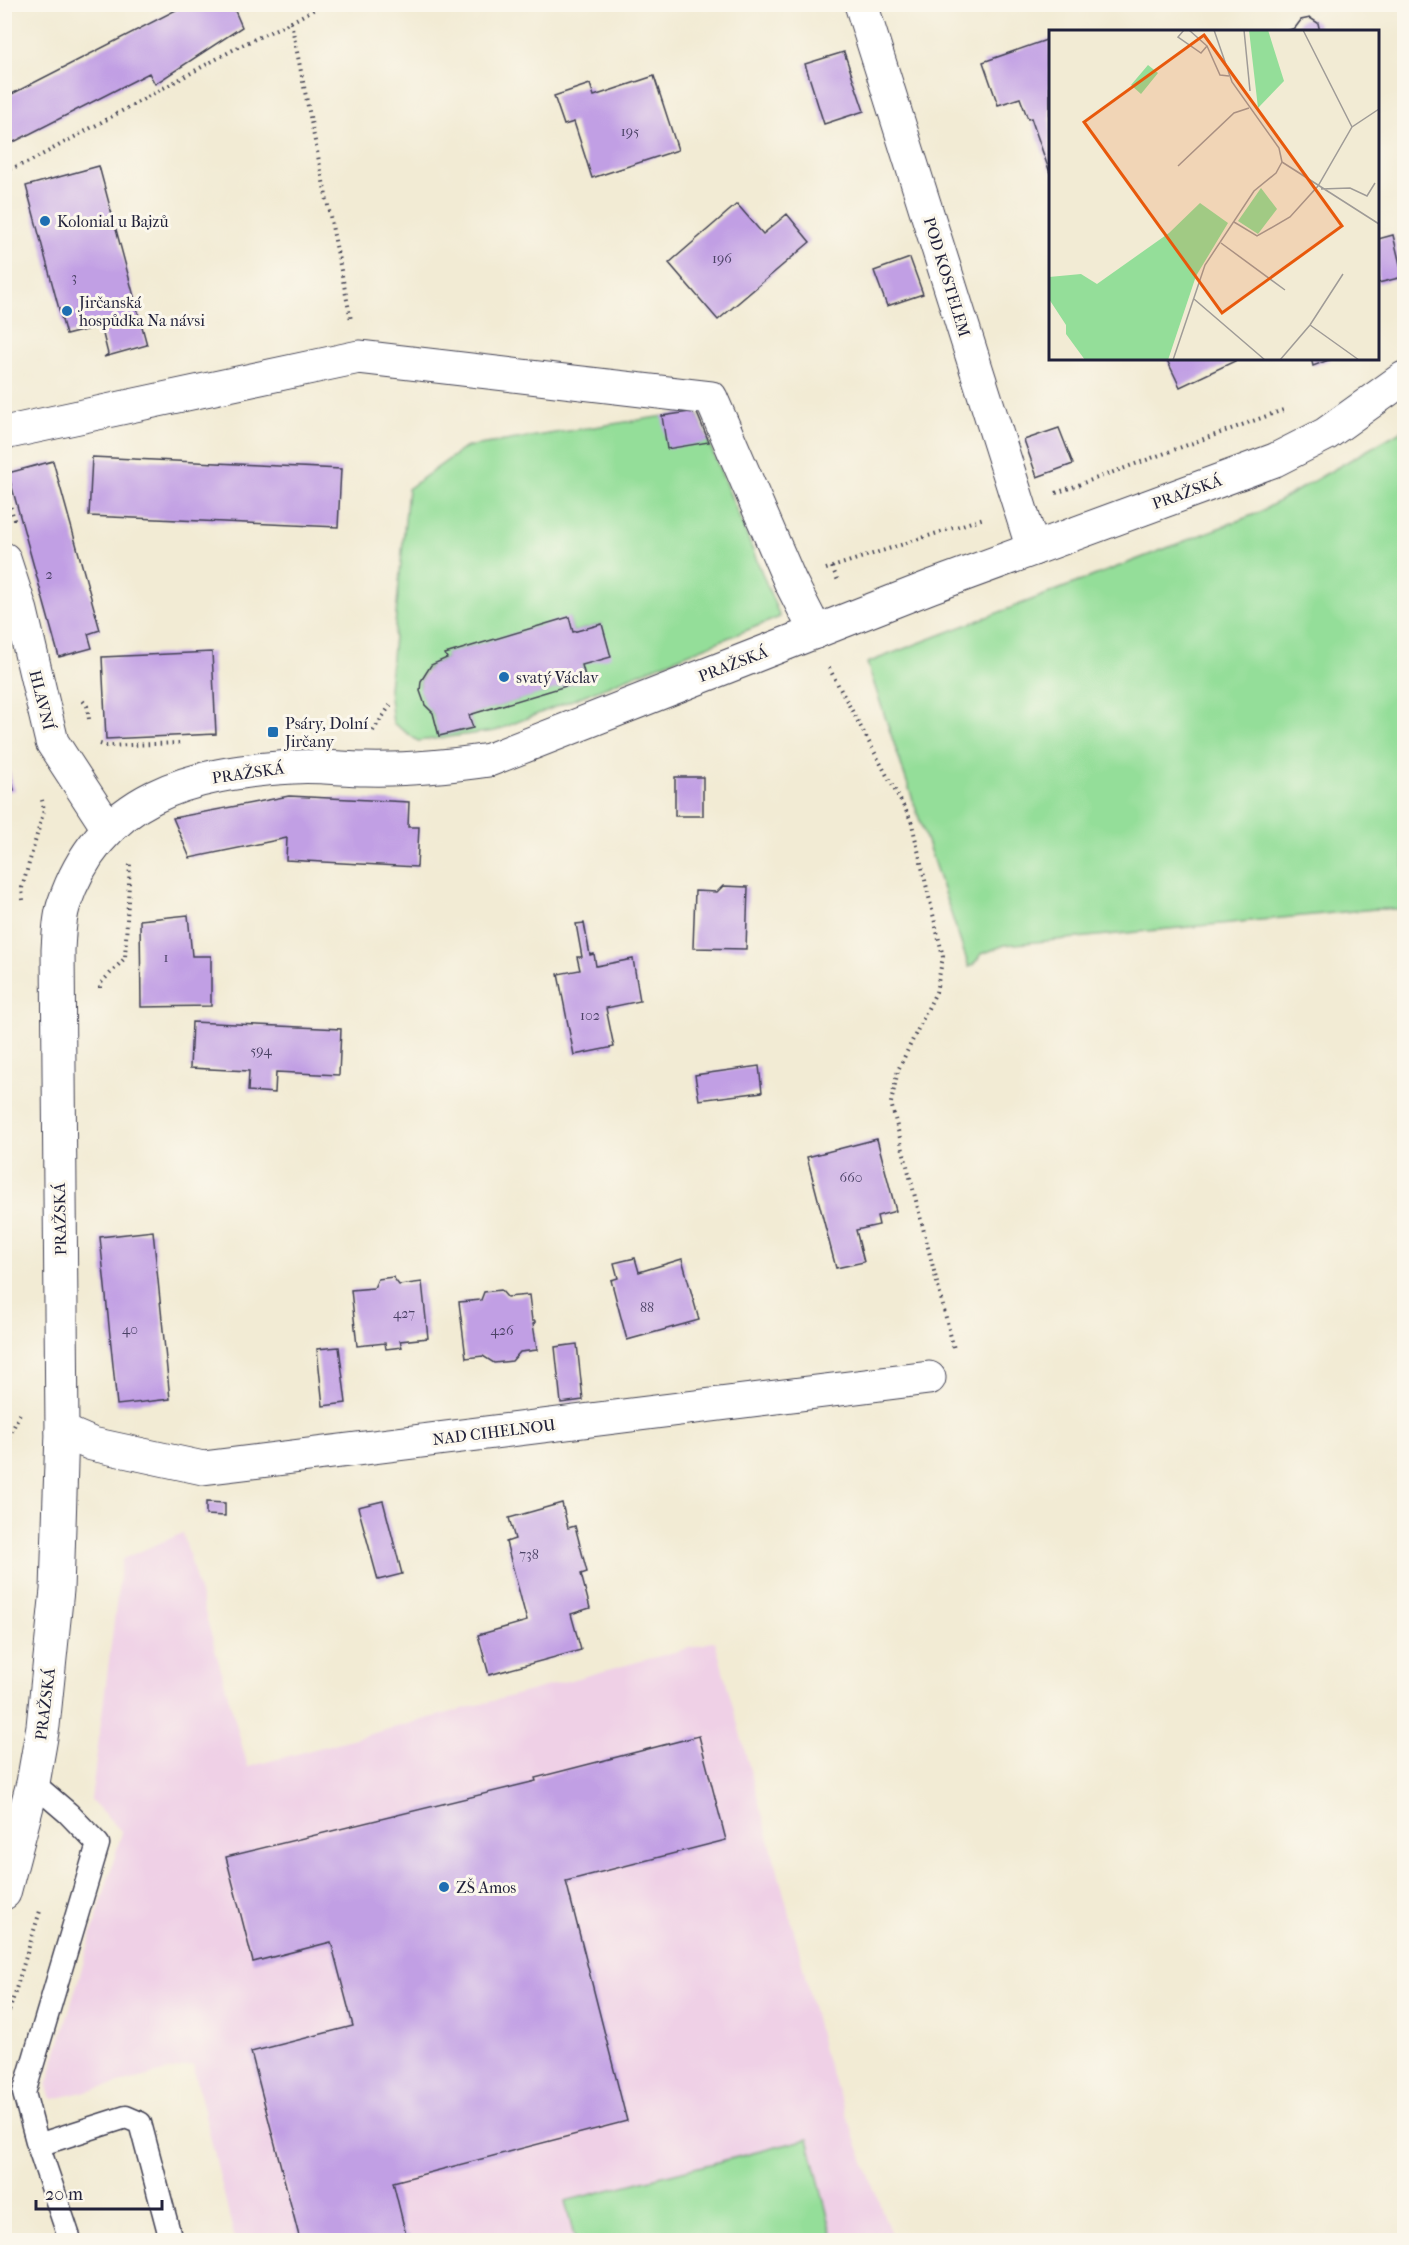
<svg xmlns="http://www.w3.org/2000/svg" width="1409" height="2245" viewBox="0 0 1409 2245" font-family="'IM FELL French Canon',serif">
	<rect width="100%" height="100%" fill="#fbf7ec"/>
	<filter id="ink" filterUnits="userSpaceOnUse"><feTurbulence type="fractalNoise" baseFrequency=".0167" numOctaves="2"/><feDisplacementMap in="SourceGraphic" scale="12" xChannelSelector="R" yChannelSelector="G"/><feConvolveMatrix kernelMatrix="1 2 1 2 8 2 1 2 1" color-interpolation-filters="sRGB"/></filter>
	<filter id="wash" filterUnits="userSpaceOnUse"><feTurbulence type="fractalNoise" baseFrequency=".008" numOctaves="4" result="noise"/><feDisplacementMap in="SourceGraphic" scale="24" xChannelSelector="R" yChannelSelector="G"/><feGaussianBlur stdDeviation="1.35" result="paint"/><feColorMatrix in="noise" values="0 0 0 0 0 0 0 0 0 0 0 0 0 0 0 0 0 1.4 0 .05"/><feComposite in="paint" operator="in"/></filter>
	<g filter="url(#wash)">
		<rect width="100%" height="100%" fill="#f2ebd4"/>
		<path fill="#efd0e6" d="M183,1533l65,234 467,-126 82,301 26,109 70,189h-658l-42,-175 -139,34 -4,-2 -3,-11 75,-254 -31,-32 31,-241z"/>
		<path fill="#94de99" stroke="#5b806a" stroke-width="1.5" fill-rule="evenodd" d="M696,411l84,206 -285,114 -77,10 -25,-18 -4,-34 19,-200 58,-42zM569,618l4,14 29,-8 -20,41 4,14 -117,36 4,14 -34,6c-2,-6 -3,-17 -7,-22 -18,-24 -17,-44 15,-55l-1,-4z
			M1404,429v480h-29l-370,36 -23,9 -10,12 -3,1 -102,-304 391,-150z
			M808,2139l26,101h-259l-10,-39z"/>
		<g id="blocks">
			<path fill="#c19fe4" d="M183,4h49l10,23 -87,57 -6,-11 -143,73 -2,-4v-44l180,-92z
				M1310,18l8,5 2,9h-36l11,-4 6,-8z
				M1049,39h1v134l-19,-55 -3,1 -8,-21 -22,7 -15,-43z
				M844,52l20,59 -40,13 -19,-60z
				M654,76l24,74 -86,28 -18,-56 -10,3 -10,-29 36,-12 4,12z
				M99,166l48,179 -43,12 4,-3 -7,-28 -35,9 -40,-149z
				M737,204l26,30 24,-20 23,28 -92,78 -49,-57z
				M1393,235l10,42 -25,6v-44z
				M910,258l13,36 -36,12 -13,-35z
				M1166,358h67l2,3 -55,26z
				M1311,358h20v1l-18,7z
				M696,411l13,31 -42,7 -5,-33z
				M1059,428l14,36 -36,13 -13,-37z
				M92,457l249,12 -3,58 -249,-11z
				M53,461l47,169 -12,4 4,14 -33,9 -51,-184z
				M569,617l4,15 29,-8 9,33 -29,8 4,15 -117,35 4,13 -34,8 -6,-23 -8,-8 -5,-14 1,-10 10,-16 16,-7 -2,-4z
				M212,652l4,82 -110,5 -4,-82z
				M4,749l10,41 -10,2z
				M675,777h28v39h-28z
				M289,796l120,6 -1,25h11l-2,40 -131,-7 1,-22 -97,20 -17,-40z
				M723,886l25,1 -2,62 -53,-1 2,-57 22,1z
				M188,915l4,41h19v50l-70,1 -1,-87z
				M584,923l6,32 4,-1 2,12 37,-7 7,42 -34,7 8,39 -40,8 -16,-81 22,-4 -3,-13h5l-6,-33z
				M192,1022l149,7 -2,46 -63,-3 -1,21 -27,-2 1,-20 -59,-3z
				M759,1066l3,26 -63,8 -4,-25z
				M877,1139l19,72 -19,5 2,9 -23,5 8,32 -28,6 -29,-111z
				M153,1231l17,168 -53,6 -17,-168z
				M635,1258l4,14 43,-13 17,61 -72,20 -16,-60 7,-2 -4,-15z
				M393,1277l6,8 23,-3 6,56 -28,3 2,6 -16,2 -1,-6 -28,3 -6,-56 23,-2 4,-9z
				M501,1290l6,7 22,-2 3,26h3v2l-2,1 4,26 -17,2 -8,9 -18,2 -11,-7 -17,2 -7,-56 22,-2 3,-8z
				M577,1344l6,56 -22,3 -6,-56z
				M339,1347l7,56 -23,3 -6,-57z
				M383,1501l19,73 -24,6 -20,-73z
				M206,1502l19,1v13l-19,-1z
				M562,1503l6,25 7,-2 12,46 -6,2 9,34 -19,6 10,36 -92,25 -11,-40 49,-14 -21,-79 9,-3 -6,-21z
				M699,1736l27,104 -160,41 61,240 -234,61 13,53 3,-1 2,6h-111l-49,-188 102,-26 -22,-84 -78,20 -27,-105 310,-76 -1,-3z"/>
		</g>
	</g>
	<g filter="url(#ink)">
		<use href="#blocks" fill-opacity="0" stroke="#414052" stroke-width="1.5"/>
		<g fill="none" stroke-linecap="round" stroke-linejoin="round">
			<g stroke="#414052" stroke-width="25">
				<path id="lane" d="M33,1783l35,30 30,31 -74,249 14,52
					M70,2240l-32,-95 88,-28 14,6 31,117"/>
			</g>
			<g stroke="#414052" stroke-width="35">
				<path id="street" d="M861,4l172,545
					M4,433l355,-76 352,41 79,183 26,51
					M4,559l17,52 31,131 56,86
					M62,1431l30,13 111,24 726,-90"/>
			</g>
			<g stroke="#414052" stroke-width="35">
				<path id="secondary" d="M4,1893l29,-110 10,-57 14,-136 5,-159 -4,-481c1,-15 1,-32 6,-46 36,-108 126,-131 229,-137 24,-2 49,2 73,2 42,1 82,-3 123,-9l441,-173 345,-127 51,-26 78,-56"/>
			</g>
			<path stroke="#414052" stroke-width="4" stroke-dasharray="1.5 4.5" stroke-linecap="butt" d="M291,22l33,-18
				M4,171l25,-9 211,-116 51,-24 60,298
				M4,484l11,39
				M1056,493l227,-83
				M832,567l7,16
				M826,569l158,-51
				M829,668l82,152 32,137 -7,35 -38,78 -7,33 63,246
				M83,701l4,5 2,13
				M373,731l18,-27
				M100,744l6,2 74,-3
				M23,900l-1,-12 22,-78 -2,-10
				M100,988v-4l25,-26 5,-94
				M4,1448l17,-37
				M4,2028l36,-117"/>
			<use href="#lane" stroke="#fff" stroke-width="22"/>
			<use href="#street" stroke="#fff" stroke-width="33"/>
			<use href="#secondary" stroke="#fff" stroke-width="33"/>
		</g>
	</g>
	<g fill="#1f6fb2" stroke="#fbf7ec" stroke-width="2">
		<circle cx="45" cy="221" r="6"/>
		<circle cx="67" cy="311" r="6"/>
		<circle cx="504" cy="677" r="6"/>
		<rect x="267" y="726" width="12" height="12" rx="3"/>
		<circle cx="444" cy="1887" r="6"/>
	</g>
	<g text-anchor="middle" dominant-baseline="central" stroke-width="6" stroke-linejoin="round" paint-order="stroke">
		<g font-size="14" fill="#4a4165">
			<text x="630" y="131">195</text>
			<text x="722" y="258">196</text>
			<text x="74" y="277">3</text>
			<text x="49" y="574">2</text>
			<text x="166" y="957">1</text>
			<text x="590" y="1015">102</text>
			<text x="261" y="1050">594</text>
			<text x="851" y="1177">660</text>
			<text x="647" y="1307">88</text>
			<text x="404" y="1313">427</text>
			<text x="130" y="1329">40</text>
			<text x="502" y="1330">426</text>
			<text x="529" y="1554">738</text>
		</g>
		<g font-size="16" fill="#22223b" stroke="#fbf7ec" text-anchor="start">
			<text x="57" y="221">Kolonial u Bajzů</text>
			<text x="79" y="302">Jirčanská<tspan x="79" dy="18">hospůdka Na návsi</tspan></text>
			<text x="516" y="677">svatý Václav</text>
			<text x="285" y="723">Psáry, Dolní<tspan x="285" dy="18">Jirčany</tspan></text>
			<text x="456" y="1887">ZŠ Amos</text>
		</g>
		<g font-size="16" fill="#22223b" stroke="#fbf7ec">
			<text transform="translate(947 277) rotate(73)">POD KOSTELEM</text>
			<text transform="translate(1187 492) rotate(-20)">PRAŽSKÁ</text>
			<text transform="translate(733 664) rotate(-21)">PRAŽSKÁ</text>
			<text transform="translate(42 700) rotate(76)">HLAVNÍ</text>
			<text transform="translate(248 773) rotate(-8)">PRAŽSKÁ</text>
			<text transform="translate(60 1219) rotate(-91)">PRAŽSKÁ</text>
			<text transform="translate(494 1432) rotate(-7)">NAD CIHELNOU</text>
			<text transform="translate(45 1704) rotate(-83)">PRAŽSKÁ</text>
		</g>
	</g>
	<g transform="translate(1049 30)">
		<rect width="330" height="330" fill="#f2ebd4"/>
		<path d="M200,0h19l16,51 -26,27zM99,35l10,8 -17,21 -10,-9zM212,158l16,21 -19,25 -20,-13zM151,173l28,20 -32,53 -28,84h-83l-19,-26v-9l-17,-26v-22l32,-3 16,10 72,-51z" fill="#94de99"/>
		<path fill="none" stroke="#9f9b97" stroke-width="1.5" d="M135,0l-6,7 23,16 6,-7 -18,-16M195,0l6,61M254,0l49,97M158,16l13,29 9,1M233,132l97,62M129,136l56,-53 15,-5M272,159l29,-1 17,8 8,-13M185,192l23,14 33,-19 28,-31 34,-59 27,-18M172,213l64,47M145,269l71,61M261,295l49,35M124,330l32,-95 49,-74 22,-18 6,-11 -3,-14 -47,-66 -18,-52M231,330l30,-35 33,-51"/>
		<path fill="#e8590c" fill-opacity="0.15" stroke="#e8590c" stroke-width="3" d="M155,5l138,191 -120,87 -138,-191z"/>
		<rect width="330" height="330" fill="none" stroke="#22223b" stroke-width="3"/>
	</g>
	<rect width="1409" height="2245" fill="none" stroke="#fbf7ec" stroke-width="24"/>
	<path d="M36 2200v9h126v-9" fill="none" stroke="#22223b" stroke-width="3"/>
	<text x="45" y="2200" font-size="18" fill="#22223b" stroke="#fbf7ec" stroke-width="4.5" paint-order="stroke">20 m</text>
</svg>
